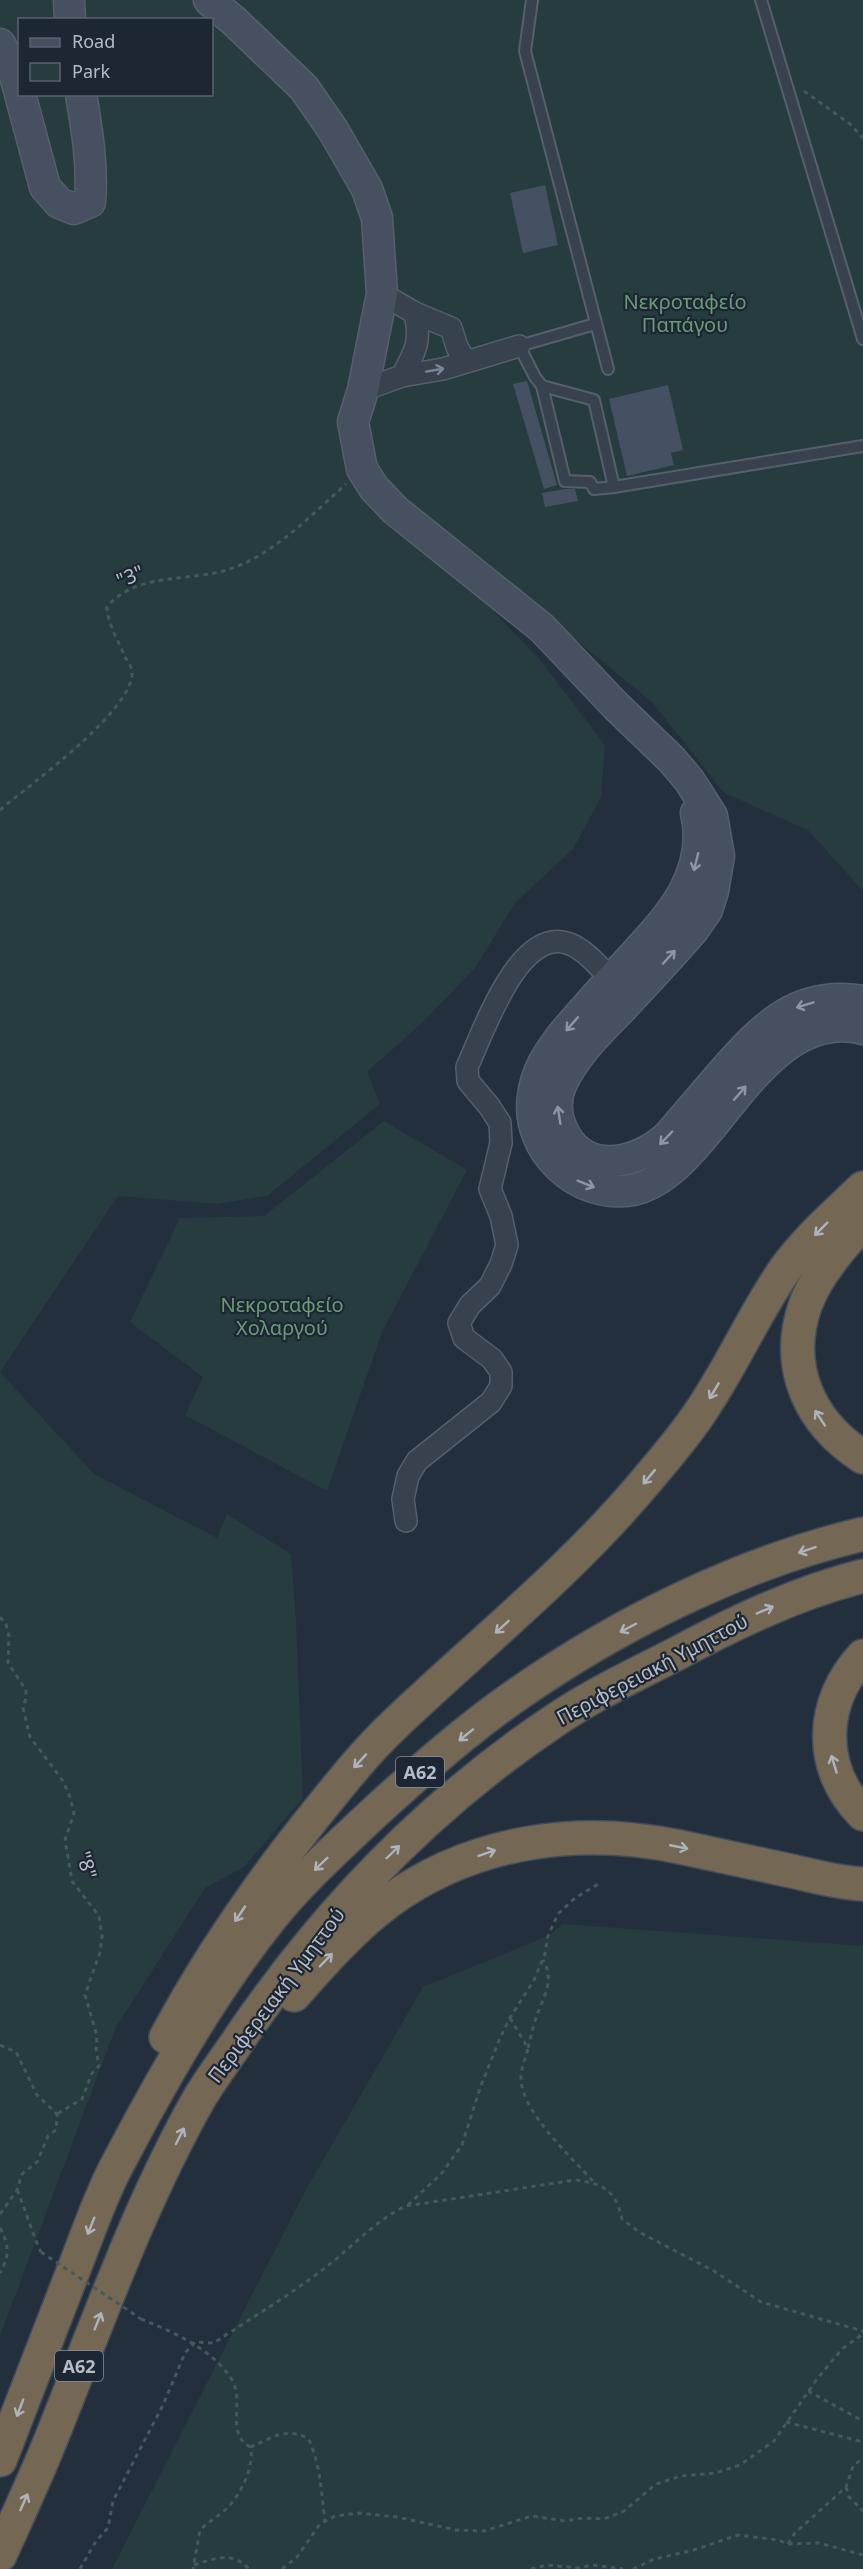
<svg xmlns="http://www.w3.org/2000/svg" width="863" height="2569" viewBox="0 0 863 2569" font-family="'Noto Sans',sans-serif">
	<rect width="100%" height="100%" fill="#242f3e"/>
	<path fill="#263c3f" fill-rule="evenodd" d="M0,0h863v891l-55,-61 -84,-37 -71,-90 -145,-119 -13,29 46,48 64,84 -4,52 -28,52 -58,54 -40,65 -54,56 -54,48 13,32 -113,92 -50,8 -99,-8 -118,176 94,102 123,64 10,-24 64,40 5,66 7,178 -59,69 -39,21 -89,139 -116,309zM20,20h192v74h-192z
		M384,1121l83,49 -85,162 -55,159 -142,-76 18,-38 -73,-55 50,-104 84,-2z
		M563,1924l300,22v623h-751l191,-374 120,-208 125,-51z"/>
	<path fill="#455162" d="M545,185l13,60 -35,8 -13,-60z
		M527,381l30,104 -13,4 -31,-105z
		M668,385l15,65 -12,3 3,12 -47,11 -18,-77z
		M565,489h10l3,12 -33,6 -3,-14z"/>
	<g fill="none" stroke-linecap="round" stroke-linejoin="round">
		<g stroke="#565f6c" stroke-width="14">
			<path id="lane" d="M532,0l-7,51 83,318
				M761,0l102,339
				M595,324l-76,22 16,31 7,9 23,95 25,1 4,7 20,-2 249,-41
				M542,386l52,14 20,87"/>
		</g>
		<g stroke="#565f6c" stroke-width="24">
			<path id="street" d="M382,294l33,19 36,15 6,19 9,15
				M402,376c14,-26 19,-34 13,-63
				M363,390l39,-14 41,-7 76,-23
				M406,1521l-3,-22 5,-23 9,-15 74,-59 10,-16v-14l-9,-13 -28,-21 -5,-15 11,-18 20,-19 11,-22 6,-19 -6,-29 -11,-27 11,-46 -1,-20 -11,-17 -21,-25 -1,-14c16,-34 51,-139 100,-124 20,6 38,31 52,45"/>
		</g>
		<g stroke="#565f6c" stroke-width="33">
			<path id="secondary" d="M69,0l1,20
				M209,0l25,21 70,67 29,42 34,59 10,29 5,76 -19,96 -10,32 9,47 12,19 21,22 147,118 74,78 56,54 17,20 23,36 7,40 -6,35 -6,19 -13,19c-23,27 -47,52 -71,78 -23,24 -48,47 -62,78 -6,14 -5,30 1,44 21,48 76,36 107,6 18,-21 36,-42 54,-63 40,-45 74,-82 140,-71
				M0,44l14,29 6,20
				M20,94l25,93 14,16 15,6 16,-7c3,-36 -3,-72 -9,-108
				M696,813c15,65 -33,110 -73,154 -21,22 -41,45 -61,68 -14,19 -26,36 -29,61 -8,54 45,104 100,94 28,-6 50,-30 68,-51 41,-47 89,-129 162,-110"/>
		</g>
		<g stroke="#434c59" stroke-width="36">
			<path id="highway" d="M863,1223c-22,23 -47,52 -58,83 -21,62 5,117 58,151
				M863,1656c-43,46 -46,112 0,158
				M294,1995c29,-33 59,-67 94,-93 85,-62 190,-76 292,-55 37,8 74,16 111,24 23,5 48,12 72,13
				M166,2037c40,-74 86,-142 138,-208 29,-36 57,-73 91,-105 84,-80 176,-153 251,-243 22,-26 46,-54 64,-84 27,-42 47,-88 76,-129 22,-30 50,-54 77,-80
				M0,2460c24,-62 48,-124 72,-186 14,-35 26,-72 43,-105 46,-88 96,-177 158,-254 31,-38 68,-71 103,-104 44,-40 90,-81 139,-115 103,-72 225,-133 348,-162
				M0,2555c16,-35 32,-70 47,-106 48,-118 90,-241 153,-352 13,-21 28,-41 42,-62 84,-123 188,-231 312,-314 38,-26 79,-45 120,-66 60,-32 122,-62 189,-79"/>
		</g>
		<path stroke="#44595c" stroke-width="3" stroke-dasharray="4.5 4.5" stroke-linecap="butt" d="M804,91l46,33 13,14
			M0,810c28,-24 136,-101 132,-139 0,-4 -4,-9 -6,-12 -7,-17 -18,-34 -19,-52 29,-35 81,-25 120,-37 47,-15 83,-54 119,-86
			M0,1617l6,7 3,12 -1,27 18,27v8l-3,10 7,29 33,44 7,16 4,16 -9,27 7,41 27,35 3,20 -2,16 -15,43 12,41 -1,13 3,17 -7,7 -10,26 -25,15
			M510,2018l18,30c-2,10 -8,22 -7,32 2,33 50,77 72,101
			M0,2045l16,7 21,43 20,19
			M528,2048c3,-11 5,-22 9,-33 7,-19 18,-36 6,-55
			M17,2190c9,20 14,41 24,62
			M408,2205l34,-32 20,-28 18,-57 20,-50 10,-20 24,-38 11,-26 3,-18 10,-22 17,-16 25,-15
			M0,2214l17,-24 5,-16 15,-12 11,-26 8,-6 1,-16
			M0,2228c9,17 10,27 0,45
			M141,2319c32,13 72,30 91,61 13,22 -7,53 18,67 6,18 -11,51 -25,63 -8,7 -17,12 -25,20l-7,39
			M808,2391l55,30
			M786,2422l77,20
			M250,2447c23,-9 33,-20 58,-9 13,27 13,54 17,83
			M846,2487l3,10 14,14
			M788,2544l7,-11 51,-46 7,-21 10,-8
			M194,2565c22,-7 38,-14 55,4
			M80,2569l16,-28 12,-13 5,-27 50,-96 22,-52 10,-11 19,1c37,-25 76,-48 111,-75 27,-21 51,-48 81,-62l169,-26c27,3 41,10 47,39l17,13 75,39 47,31 102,29
			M282,2569l15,-12 23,-33 15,-8 24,-3 38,4 59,13 28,1 48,-15 33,5 18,-3 21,1 20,-8 32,-27 25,-8 34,-3 25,-8 34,-24 43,-62 25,-30 21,-15
			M531,2569l16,-4 32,3 13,-3 31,4
			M633,2569l21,-10 40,-9 44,-15 40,5 10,4 31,-1 44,12"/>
		<use href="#lane" stroke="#38414e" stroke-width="10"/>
		<use href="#street" stroke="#38414e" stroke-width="21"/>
		<use href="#secondary" stroke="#465061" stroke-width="30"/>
		<use href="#highway" stroke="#746855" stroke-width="33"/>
		<path stroke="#44595c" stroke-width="3" stroke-dasharray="4.5 4.5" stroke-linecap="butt" d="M41,2252l100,67"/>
	</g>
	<defs><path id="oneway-shaft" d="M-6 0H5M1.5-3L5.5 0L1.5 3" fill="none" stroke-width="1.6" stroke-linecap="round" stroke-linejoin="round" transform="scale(1.5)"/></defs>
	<use stroke="#7c8592" href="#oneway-shaft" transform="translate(435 370) rotate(-10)"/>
	<g stroke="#8e96a5">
		<use href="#oneway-shaft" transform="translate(696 862) rotate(104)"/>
		<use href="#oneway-shaft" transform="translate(669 957) rotate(-48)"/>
		<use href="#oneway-shaft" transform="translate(805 1005) rotate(163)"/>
		<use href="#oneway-shaft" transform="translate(572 1024) rotate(131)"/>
		<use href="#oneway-shaft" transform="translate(740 1093) rotate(-49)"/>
		<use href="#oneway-shaft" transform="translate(559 1115) rotate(-99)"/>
		<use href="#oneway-shaft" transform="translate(666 1138) rotate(134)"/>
		<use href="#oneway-shaft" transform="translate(586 1184) rotate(22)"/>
	</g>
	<g stroke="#aeb4bd">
		<use href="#oneway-shaft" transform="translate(821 1229) rotate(135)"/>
		<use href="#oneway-shaft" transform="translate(714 1391) rotate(121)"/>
		<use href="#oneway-shaft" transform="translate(820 1418) rotate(-123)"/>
		<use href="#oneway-shaft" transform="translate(649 1477) rotate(130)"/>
		<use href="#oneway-shaft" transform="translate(807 1550) rotate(161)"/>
		<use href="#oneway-shaft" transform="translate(765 1610) rotate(-23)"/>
		<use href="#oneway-shaft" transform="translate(502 1627) rotate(137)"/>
		<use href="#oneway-shaft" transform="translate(628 1628) rotate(152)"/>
		<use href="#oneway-shaft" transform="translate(466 1735) rotate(141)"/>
		<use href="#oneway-shaft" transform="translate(360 1761) rotate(133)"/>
		<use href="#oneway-shaft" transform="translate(834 1764) rotate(-107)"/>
		<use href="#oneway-shaft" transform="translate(679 1847) rotate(11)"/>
		<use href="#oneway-shaft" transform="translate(393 1852) rotate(-44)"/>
		<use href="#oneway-shaft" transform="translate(487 1853) rotate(-19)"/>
		<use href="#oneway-shaft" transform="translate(321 1864) rotate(136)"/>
		<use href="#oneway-shaft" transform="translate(240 1914) rotate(124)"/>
		<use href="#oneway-shaft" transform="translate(326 1960) rotate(-46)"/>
		<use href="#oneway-shaft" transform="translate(180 2136) rotate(-63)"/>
		<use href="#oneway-shaft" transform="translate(91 2226) rotate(112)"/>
		<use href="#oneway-shaft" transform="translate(98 2321) rotate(-68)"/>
		<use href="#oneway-shaft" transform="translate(20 2408) rotate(111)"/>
		<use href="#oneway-shaft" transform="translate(24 2502) rotate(-66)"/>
	</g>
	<g text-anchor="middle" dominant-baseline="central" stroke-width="4.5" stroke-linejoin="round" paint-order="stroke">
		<g fill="#1d2633" stroke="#878f9c" stroke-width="1.5">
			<rect x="396" y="1757" width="48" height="30" rx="4.5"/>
			<rect x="55" y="2351" width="48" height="30" rx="4.5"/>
		</g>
		<g font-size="18" font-weight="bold" fill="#b4bcc9">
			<text x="420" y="1772">Α62</text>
			<text x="79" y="2366">Α62</text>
		</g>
		<g font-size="20" fill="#6b9a76" stroke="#1d2633">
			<text x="685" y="301">Νεκροταφείο<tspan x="685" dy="23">Παπάγου</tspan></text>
			<text x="282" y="1304">Νεκροταφείο<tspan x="282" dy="23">Χολαργού</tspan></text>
		</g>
		<g font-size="20" fill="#b4bcc9" stroke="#1d2633">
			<text transform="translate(130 576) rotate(-22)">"3"</text>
			<text transform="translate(652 1669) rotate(-28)">Περιφερειακή Υμηττού</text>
			<text transform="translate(87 1865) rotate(74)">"8"</text>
			<text transform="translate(276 1995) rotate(-53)">Περιφερειακή Υμηττού</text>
		</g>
	</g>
	<rect x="18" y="18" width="195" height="78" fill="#1d2633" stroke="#59626f" stroke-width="1.5"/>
	<rect x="30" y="38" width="30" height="9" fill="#465061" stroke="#59626f" stroke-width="1.5"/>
	<text x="72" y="48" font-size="18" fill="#b4bcc9">Road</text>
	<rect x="30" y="63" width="30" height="18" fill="#263c3f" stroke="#59626f" stroke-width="1.5"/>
	<text x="72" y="78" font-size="18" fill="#b4bcc9">Park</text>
</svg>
